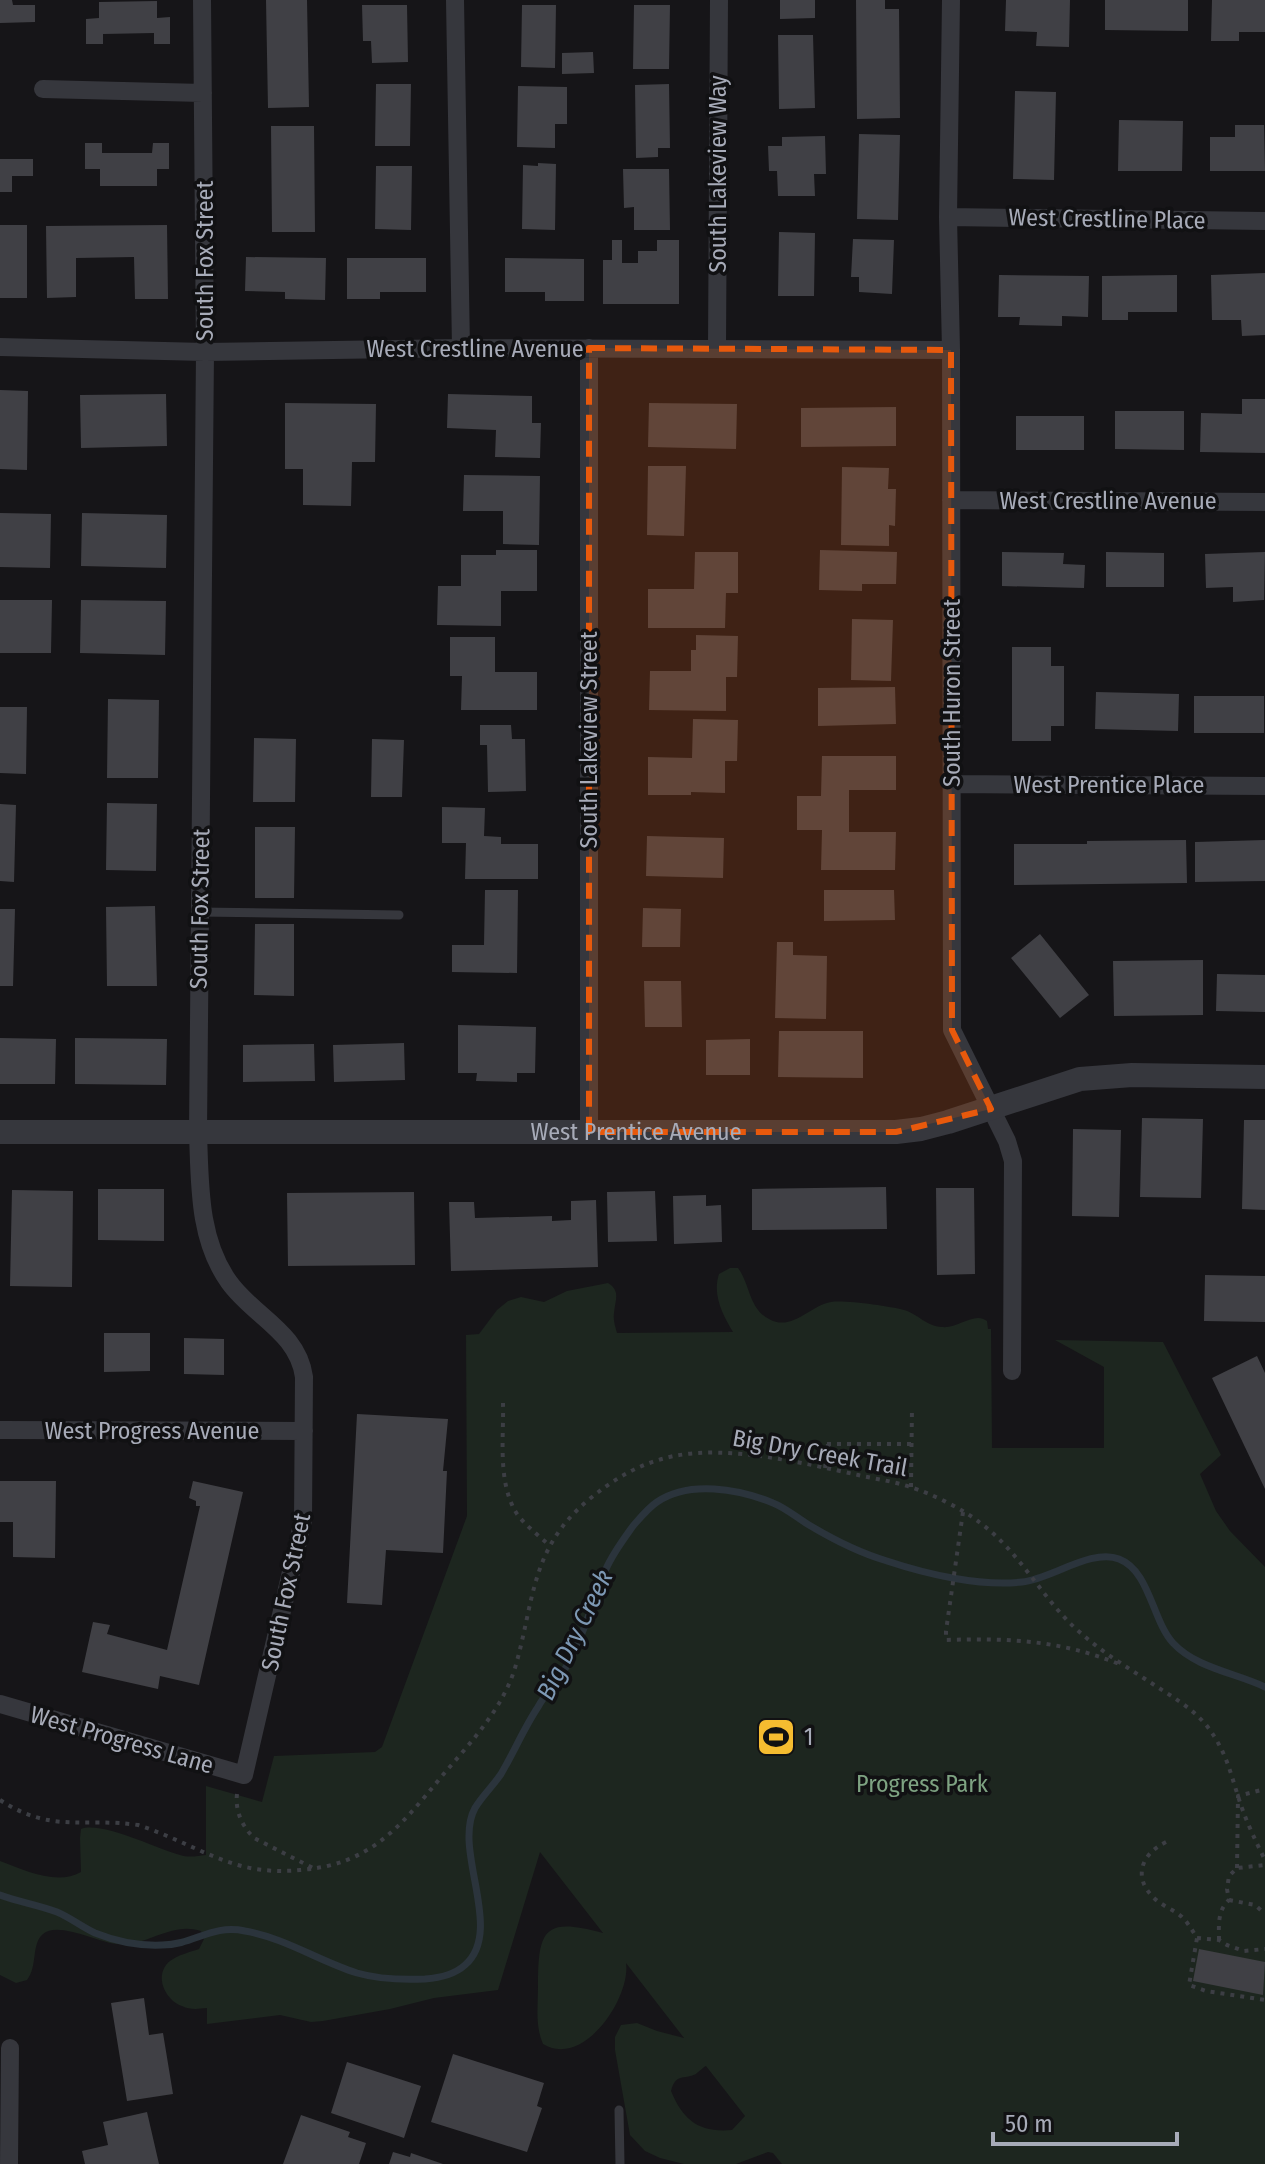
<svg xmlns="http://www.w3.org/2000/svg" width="1265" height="2164" viewBox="0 0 1265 2164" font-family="'Fira Sans Condensed',sans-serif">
	<rect width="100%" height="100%" fill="#161518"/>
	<path fill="#1d261f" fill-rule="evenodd" d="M730,1268h8c12,16 11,41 31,51 23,13 40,-13 62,-17 15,-2 57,4 73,8 14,4 22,16 38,17 16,2 32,-16 45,-6l1,8h3l1,119h112v-81l-49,-27 108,2 58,113 -21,19 16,37 14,20 35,36v597h-483l-9,-11 -5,-1 -32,12h-52l-24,-6 -15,-7 -15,-16 -15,-85v-13l6,-12 16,-2 20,8 27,7 -58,-75c5,34 -42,106 -83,81 -8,-18 -5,-38 -5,-57 0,-58 6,-70 65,-54l-63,-81 -42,138 -64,8 -44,11 -67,12 -12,1 -31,-7 -73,9v-16c-9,1 -17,2 -25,-2 -17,-6 -29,-31 -12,-45 8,-6 20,-9 29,-12l5,-10 -3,-8c-31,-10 -55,17 -85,13 -19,-2 -58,-23 -73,-10 -12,10 -5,32 -16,46l-11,3 -16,-8v-114c24,9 57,25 81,11l-1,-34 1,-9c21,-8 76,20 99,26 9,3 17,1 26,0v-69l56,16 12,-46 101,-4 7,-5 85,-231 -1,-181 13,-1 18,-24 11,-9 13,-4 23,5 23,-11 41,-8c13,8 7,17 6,30 -1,7 1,13 3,20l116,-1c-10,-17 -21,-37 -14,-58zM706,2066l39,50 -13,14c-33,3 -49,-10 -61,-39 5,-18 12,-11 25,-17 1,-1 9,-8 10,-8z"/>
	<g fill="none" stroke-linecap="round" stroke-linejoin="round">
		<path stroke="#2b343c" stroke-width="7" d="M0,1895c19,7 39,10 57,17 14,6 25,15 38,21 20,8 45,13 67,12 32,0 49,-21 83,-14 40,7 74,30 112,42 21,6 46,7 68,6 14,-1 29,-4 40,-14 40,-35 -13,-115 10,-157 7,-12 18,-22 26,-34 13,-22 23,-46 37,-67 7,-13 17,-23 25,-35 20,-31 28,-69 43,-103 7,-16 17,-29 27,-43 7,-8 15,-18 24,-24 32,-22 82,-13 116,1 13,5 24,15 36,22 25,15 51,28 78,36 39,13 94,26 135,21 29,-3 70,-34 97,-23 31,12 33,61 54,84 23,25 63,30 92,44"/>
	</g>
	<path fill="#404045" d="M0,0h12l1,5h22v17l-35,1z
		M266,0h41l2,107 -41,1z
		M780,0h35v18l-35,1z
		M856,0h29v9h14l1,109 -43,1z
		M1006,0h64l-1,47 -33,-1 1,-14 -32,-1z
		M1105,0h83v31l-83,-1z
		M1212,0h53v32h-26v9h-28z
		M157,1v17l13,-1v27h-16v-11l-51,1v10h-17v-25l13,-1v-16z
		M362,5h45l1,57 -36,1 -1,-22h-8z
		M522,5h34l-1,63 -34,-1z
		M634,5h36l-1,64h-36z
		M778,35h35l2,73 -36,1z
		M593,52l1,21 -32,1v-21z
		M376,84h35l-1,62h-35z
		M669,84l1,64h-12v9l-22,1 -1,-73z
		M518,86l49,1v37h-12v24l-38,-1z
		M1015,91l41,1 -2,88 -41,-1z
		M1119,120l64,1 -1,50h-64z
		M1235,125h29l1,46h-55v-34h25z
		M271,126h43l1,106h-43z
		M859,134l41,1 -2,85 -41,-1z
		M825,136l1,38h-12l1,22h-37l-1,-25h-8l-1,-25h14v-9z
		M85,143h17v10h50l1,-10h16v26h-12v17h-57v-17h-15z
		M0,159h33v17h-21v16h-12z
		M538,163l18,1 -1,66 -33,-1 1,-64 15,1z
		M376,166h36l-1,64 -36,-1z
		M623,169h46l1,61h-36v-23l-10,1z
		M0,225h27v73h-27z
		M167,225l1,74h-33l-1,-42 -58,1v39l-29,1 -1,-72z
		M779,232l36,1 -1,63h-36z
		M853,239l41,1 -2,54 -33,-2v-15h-8z
		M612,240h10v23h16v-12h19v-11h22v64h-76v-44h9z
		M246,257l80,1 -1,42 -40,-1v-7l-40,-1z
		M347,258h79v34h-46v7h-33z
		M505,258l79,1v42h-39v-9h-40z
		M1265,273v62l-23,1 -1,-16h-29l-1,-45z
		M999,275l90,1 -1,41 -26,-1v10l-43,-1 1,-8h-22z
		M1177,275v37h-49v8h-26v-44z
		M0,390l28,1 -1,79 -27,-1z
		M166,394l1,52 -86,2 -1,-53z
		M448,394l84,2v27h9l-1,35 -45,-1 1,-27 -49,-2z
		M1242,399h23v54l-65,-1 1,-39 41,1z
		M285,403l91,1 -1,58h-23l-1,44 -48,-1v-36h-18z
		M649,403l88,1 -1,45 -88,-2z
		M896,407v39l-95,1v-39z
		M1115,411h69v39l-69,-1z
		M1016,416h68v34h-68z
		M648,466h38l-2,70 -37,-1z
		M842,467l47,1 -1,21h8l-1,37 -6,-1v21l-48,-1z
		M464,475l76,1 -1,69 -36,-1v-33h-40z
		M0,513l51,1 -1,54 -50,-1z
		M82,513l85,2 -1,53 -85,-2z
		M496,550h41v41h-36v35l-64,-1 1,-39h23v-31h35z
		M820,550l77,2 -1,32h-34v7l-43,-1z
		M695,552h43v41h-12l-1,35h-77v-39h46z
		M1002,552l62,1 -1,11 22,1 -1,23 -82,-2z
		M1106,552l58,1v34h-58z
		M1265,552l-1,48 -31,2v-15l-27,1 -1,-34z
		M0,600h52l-1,53h-51z
		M81,600l85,1 -1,54 -85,-2z
		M852,619l41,1 -2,61 -40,-1z
		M696,635l42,1 -1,41h-11v34l-77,-1 1,-39h41v-21h5z
		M450,637h45v35h42v38h-76l1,-34h-12z
		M1012,647h39v19h13v60h-13v15h-39z
		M895,687l1,37 -78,2v-38z
		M1096,692l83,2 -1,37 -83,-2z
		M1194,696h70v37h-70z
		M108,699l51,1 -1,78h-51z
		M0,707h27l-1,67 -26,-1z
		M693,719l45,1 -1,41h-12v32l-34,-1v3h-43v-38l44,1z
		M480,725h31l1,14h13l1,52 -38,1 -1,-47h-7z
		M254,738l42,1 -1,63h-42z
		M372,739l32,1 -2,57h-31z
		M822,756h74v34h-47v42h47l-1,38h-74l1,-40h-25v-34h24z
		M107,803l50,1 -1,67 -50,-1z
		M0,804l16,1 -2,77 -14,-1z
		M442,807l43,1 -1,28 17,1v7h37v35h-73l1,-36h-24z
		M255,827h40l-1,71h-39z
		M647,836l77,2 -1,40 -77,-2z
		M1186,840l1,43 -173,2v-41h73v-3z
		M1265,840v41l-70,1v-40z
		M485,890h33l-1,83 -65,-1v-27h32z
		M824,890h70l1,30 -71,1z
		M155,906l2,80h-50l-1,-79z
		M643,908l38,1 -1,38h-38z
		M0,909h15l-2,77h-13z
		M255,924h39v72l-40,-1z
		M1040,934l49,61 -29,23 -49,-60z
		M777,942h16v13l34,1 -1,63 -51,-1z
		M1203,960v55l-89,1 -1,-55z
		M1217,974l48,1v37l-49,-1z
		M644,981h37l1,46h-37z
		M458,1025l78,2 -1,46h-18v9l-41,-1 1,-8h-19z
		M779,1031h84v47l-85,-1z
		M0,1038l56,1 -1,45h-55z
		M75,1038l92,1 -1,46 -91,-1z
		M750,1039v36h-44v-35z
		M404,1043l1,37 -71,2 -1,-37z
		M314,1044l1,37 -72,1v-37z
		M1142,1118l61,1 -2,79 -61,-1z
		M1244,1120h21v90l-23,-1z
		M1073,1129l48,1 -2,87 -47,-1z
		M886,1187l1,42 -135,1v-41z
		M936,1188h38l1,86 -38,1z
		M98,1189h66v52l-66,-1z
		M12,1190l61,1 -1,96 -62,-1z
		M655,1191l2,50 -49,1 -1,-50z
		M414,1192l1,73 -127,1 -1,-73z
		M706,1195v11l15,-1 1,37 -48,2 -1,-48z
		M596,1200l2,67 -147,4 -2,-69h25l1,16 77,-2v5l19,-1v-19z
		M1205,1275l60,1v46l-61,-1z
		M104,1333h46v38l-46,1z
		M184,1338l40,1v36l-40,-1z
		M1257,1356l8,17v116l-53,-111z
		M357,1414l91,5 -5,52h4l-4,82 -57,-3 -4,55 -35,-2z
		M0,1481h56l-1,77 -42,-1v-35h-13z
		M193,1481l50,11 -44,193 -39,-9 -2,13 -76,-17 11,-50 17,3 -3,9 60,16 33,-144h-4v-5l-7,-3z
		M1199,1949l66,13 -2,33 -70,-14z
		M144,1998l5,37 14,-2 10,61 -46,7 -16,-98z
		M453,2054l91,29 -7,23 5,2 -15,44 -96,-30z
		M347,2062l74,24 -17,52 -73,-25z
		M147,2112l12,52h-74l-3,-13 26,-6 -5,-23z
		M301,2115l49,17 -2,5 18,6 -7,21h-76z
		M393,2152l17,5 1,-4 32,11h-54z"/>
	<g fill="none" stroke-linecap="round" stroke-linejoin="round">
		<path stroke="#3c3e44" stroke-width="4" stroke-dasharray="4 6" stroke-linecap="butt" d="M503,1403c1,34 -6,80 14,111 9,12 21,21 32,31
			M817,1444h94
			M825,1468l3,-24
			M911,1487l1,-80
			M963,1512l-17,119v9c62,-2 114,0 173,24
			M237,1794c-2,17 5,32 17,44l59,30
			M0,1800c52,34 84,17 138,25 35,11 66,30 100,40 20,6 42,7 62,5 70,-5 100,-43 142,-94 28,-33 60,-66 73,-108 19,-65 15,-118 71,-166 27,-23 54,-39 88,-46 56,-11 129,7 184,19 17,4 35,6 52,12 20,6 53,22 69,35 43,31 64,80 104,113 23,20 50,36 76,53 17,11 35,22 48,38 22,29 24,52 36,85 6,16 14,33 22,49
			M1166,1842c-25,12 -34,36 -11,57 8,7 19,11 27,18 6,6 10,13 15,21l-8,47 17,6 59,9
			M1237,1868l1,-72 27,-7
			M1229,1900l26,5 10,9
			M1197,1938l22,2 8,5 17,6 21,-2
			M1219,1940c0,-14 -2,-29 10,-40l-2,-11 2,-13 8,-8 28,-3"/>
		<path stroke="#36373d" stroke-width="9" d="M200,912l199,3
			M619,2110l1,54"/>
		<path stroke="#36373d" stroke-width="18" d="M455,0l6,348
			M951,0l-3,217 3,133 1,680 55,111 6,20 -1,210
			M43,89l160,4
			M948,217l317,4
			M0,347l205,5 256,-4 490,2
			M589,348v784
			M717,348l2,-348
			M951,500l314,2
			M952,784l313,2
			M0,1430l304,1
			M0,1704l244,71 59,-255 1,-143c-6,-45 -51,-61 -75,-95 -31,-43 -29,-99 -31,-149l7,-781 -3,-352
			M9,2164l1,-116"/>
		<path stroke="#36373d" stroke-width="24" id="s1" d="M0,1132h896l25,-3 27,-7 132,-43 52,-4 133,2"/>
	</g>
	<path fill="#e8590c" fill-opacity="0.2" stroke="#e8590c" stroke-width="6" stroke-dasharray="16 10" stroke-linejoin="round" d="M589,348l362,2 1,680 39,79 -95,23h-307z"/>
	<defs>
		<g id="stadium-square" transform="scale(2)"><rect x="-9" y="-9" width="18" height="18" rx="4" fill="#f5bc30" stroke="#111113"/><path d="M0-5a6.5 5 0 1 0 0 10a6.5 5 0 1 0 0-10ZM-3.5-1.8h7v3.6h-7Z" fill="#111"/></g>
	</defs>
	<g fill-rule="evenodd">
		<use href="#stadium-square" x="776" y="1737"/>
	</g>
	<g text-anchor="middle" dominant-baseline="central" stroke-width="7" stroke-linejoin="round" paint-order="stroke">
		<g font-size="24" fill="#a7abb8" stroke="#111113">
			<text transform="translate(718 174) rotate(-90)">South Lakeview Way</text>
			<text transform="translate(1107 219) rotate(1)">West Crestline Place</text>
			<text transform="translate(205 261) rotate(-90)">South Fox Street</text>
			<text x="475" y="349">West Crestline Avenue</text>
			<text x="1108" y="501">West Crestline Avenue</text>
			<text transform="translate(952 693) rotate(-90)">South Huron Street</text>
			<text transform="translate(589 740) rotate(-90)">South Lakeview Street</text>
			<text x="1109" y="785">West Prentice Place</text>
			<text transform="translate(200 909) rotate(-89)">South Fox Street</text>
			<text stroke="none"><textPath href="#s1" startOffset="636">West Prentice Avenue</textPath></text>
			<text x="152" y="1431">West Progress Avenue</text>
			<text transform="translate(820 1453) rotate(10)">Big Dry Creek Trail</text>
			<text transform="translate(286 1592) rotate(-78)">South Fox Street</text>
			<text transform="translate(122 1740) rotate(16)">West Progress Lane</text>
		</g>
		<g font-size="24" fill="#a7abb8" stroke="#111113" text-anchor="start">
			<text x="804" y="1737">1</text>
		</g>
		<g font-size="24" fill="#7ea382" stroke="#111113">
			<text x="922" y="1784">Progress Park</text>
		</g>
		<g font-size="26" font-style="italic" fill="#7d98b4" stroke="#111113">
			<text transform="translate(575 1635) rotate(-64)">Big Dry Creek</text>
		</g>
	</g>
	<path d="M993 2132v12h184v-12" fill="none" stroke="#a7abb8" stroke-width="4"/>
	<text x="1005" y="2132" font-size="24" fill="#a7abb8" stroke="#111113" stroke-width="6" paint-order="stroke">50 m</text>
</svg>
